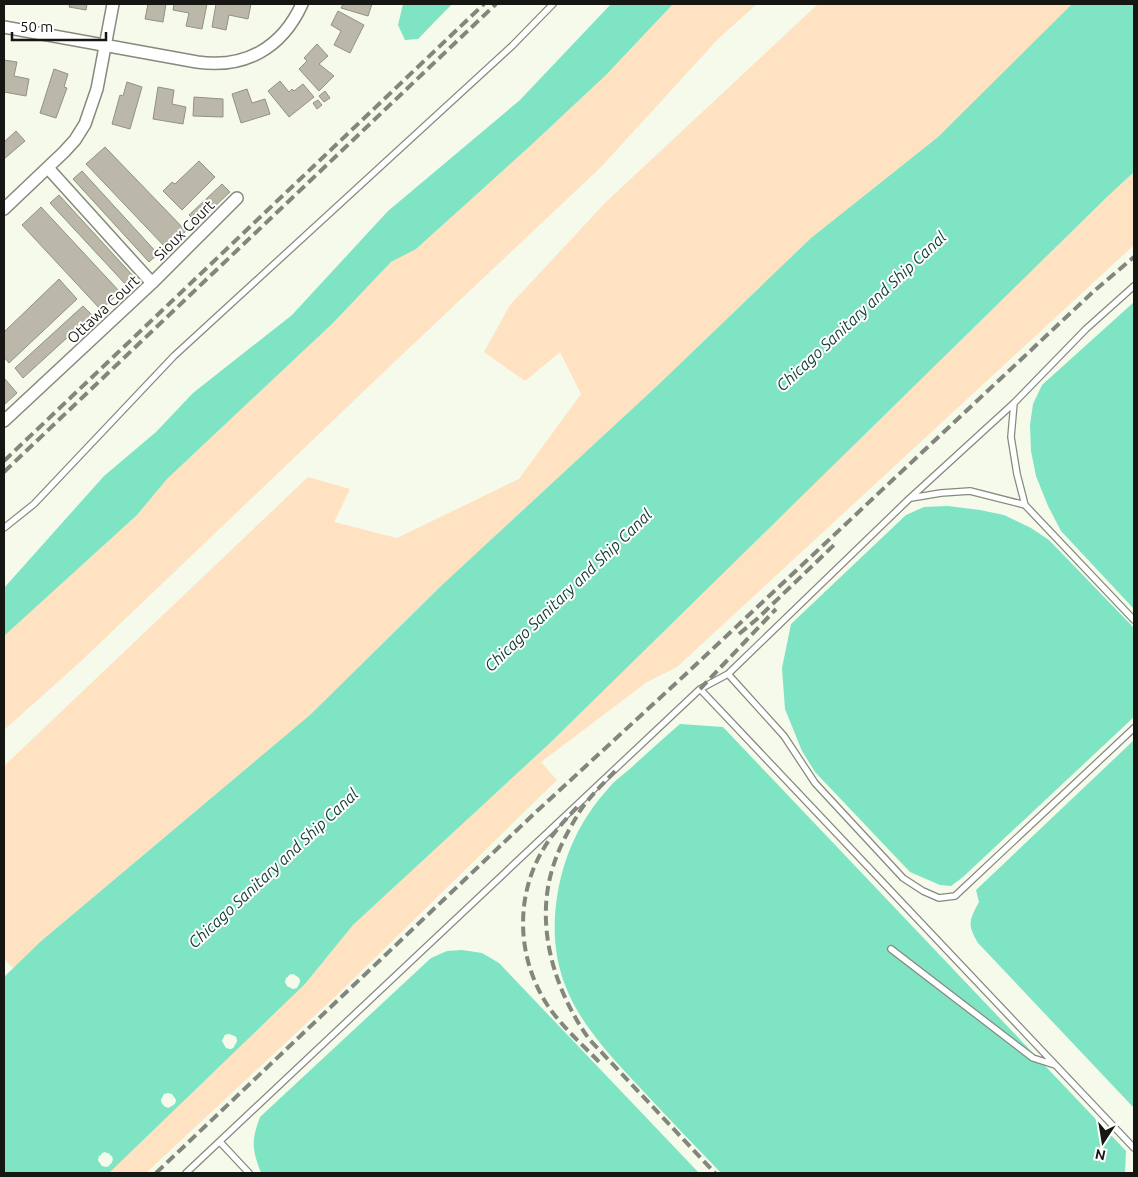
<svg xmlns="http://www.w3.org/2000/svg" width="1138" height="1177" viewBox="0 0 1138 1177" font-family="Ubuntu,sans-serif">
	<rect width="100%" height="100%" fill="#f5faeb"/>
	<path fill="#fee2c2" d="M673,4h84l-39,35 -117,128 -213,201 -309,295 -75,67v-94l133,-121 30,-36 166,-156 58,-61 25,-13 113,-102 77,-72z
		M818,4h254l-134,133 -127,101 -153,147 -217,201 -131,129 -270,227 -27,26 -9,-9v-193l304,-289 42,12 -16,33 63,16 122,-59 62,-85 -21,-42 -35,29 -41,-29 26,-47 96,-103z
		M1134,172v73l-457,422 -30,15 -106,80 16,18 -217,212 -194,181h-37l196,-189 48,-59 197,-182 558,-547z"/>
	<path fill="#7ee4c4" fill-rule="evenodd" d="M403,4h49l-34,35 -13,1 -7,-15z
		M611,4h62l-67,71 -77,72 -113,102 -25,13 -58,61 -166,156 -30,36 -133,121v-48l100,-112 52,-44 37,-39 99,-78 96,-104 132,-111z
		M1072,4h62v168l-26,24 -558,547 -197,182 -48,59 -196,189h-105v-196l36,-35 270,-227 131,-129 217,-201 153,-147 127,-101zM293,974l6,4 1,4 -7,7 -8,-7 4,-7zM229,1034l7,3 1,4 -4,7 -3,1 -8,-8 3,-6zM168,1093l8,7 -4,6 -7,1 -4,-7zM109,1153l3,10 -10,3 -4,-6 1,-4z
		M1134,302v307l-73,-78 -13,-25 -12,-30 -5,-25 -1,-26 3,-21 9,-19z
		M948,506l32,4 24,5 27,13 18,12 85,88v89l-171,160 -12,9 -11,-1 -30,-13 -95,-100 -13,-21 -17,-42 -3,-41 9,-44 115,-109 18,-8z
		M680,724l43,3 403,424 -1,22h-404c-25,-26 -51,-53 -76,-80 -59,-62 -103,-110 -87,-202 7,-38 23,-72 49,-101 7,-9 17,-16 25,-23 16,-15 32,-29 48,-43z
		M1134,740v368l-156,-165c-11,-19 -9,-22 1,-41l-3,-12z
		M462,950l20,3 17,10 200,210h-438c-9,-24 -10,-32 -1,-56l171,-159 16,-7z"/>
	<path fill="#f5faeb" d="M293,974l6,4 1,4 -3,6 -4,1 -6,-3 -2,-4 1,-4z
		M229,1034l7,3 1,4 -4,7 -3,1 -4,-1 -4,-7 3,-6z
		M168,1093l4,1 4,6 -1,4 -7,4 -6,-4 -1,-4 3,-6z
		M105,1152l7,4 1,4 -4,6 -3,1 -4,-1 -4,-6 4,-7z"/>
	<path fill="#bbb8aa" stroke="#949183" d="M70,4h17l-1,6 -17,-3z
		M148,4h18l-3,18 -18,-3z
		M174,4h33l-5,25 -16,-3 3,-13 -16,-3z
		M216,4h35l-3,15 -19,-4 -3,15 -14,-3z
		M343,4h29l-4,12 -27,-8z
		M338,11l26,14 -14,28 -16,-8 7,-14 -10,-6z
		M317,44l11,12 -9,8 15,12 -15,15 -20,-22 8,-8 -3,-3z
		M4,60l13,2 -3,14 15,3 -3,17 -22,-4z
		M54,69l14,5 -4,13 3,1 -11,30 -16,-5z
		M280,81l9,11 3,-3 2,2 9,-7 11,13 -25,20 -21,-26z
		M127,82l15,5 -12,42 -18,-5 8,-29 3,1z
		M158,87l16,3 -2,14 14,3 -3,17 -30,-5z
		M247,89l5,14 13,-4 5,15 -29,9 -9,-29z
		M325,91l5,7 -6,4 -5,-6z
		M194,97l29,2v18l-30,-1z
		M318,100l4,5 -5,4 -4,-6z
		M16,131l9,10 -21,18v-17z
		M105,147l81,84 -19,18 -81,-85z
		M199,161l16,16 -33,33 -19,-19 9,-9 3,2z
		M82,171l76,83 -9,8 -76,-83z
		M222,184l8,8 -33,31 -8,-8z
		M59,195l76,83 -8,8 -77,-83z
		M41,207l79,85 -19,18 -79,-85z
		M59,279l18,20 -68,64 -5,-6v-25z
		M83,306l9,9 -69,63 -8,-10z
		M4,378l13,15 -13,12z"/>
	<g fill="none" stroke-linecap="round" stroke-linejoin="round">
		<g stroke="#868a7c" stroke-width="8">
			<path id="lane" d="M1014,403l-3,34 6,37 8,31
				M911,498l30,-5 29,-2 55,14 109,115
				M4,528l30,-24 140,-148 338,-310 41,-42
				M728,674l56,62 31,47 88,95 20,13 16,7 16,-2 179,-168
				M700,689l434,459
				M891,949l142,109 22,7
				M220,1142l29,31
				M186,1173l514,-484 28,-15 181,-175 105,-96 72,-74 48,-43"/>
		</g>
		<g stroke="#868a7c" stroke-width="14">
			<path id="street" d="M4,27l193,35c48,7 85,-14 105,-58
				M4,209l60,-57 11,-12 10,-16 12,-35 16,-85
				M152,283l85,-85
				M4,421l148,-138 -104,-115"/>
		</g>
		<use href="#lane" stroke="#fff" stroke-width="5.5"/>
		<use href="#street" stroke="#fff" stroke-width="11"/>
		<path stroke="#83867c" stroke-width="4" stroke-dasharray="10 5" stroke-linecap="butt" d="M4,461l480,-457
			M4,472l492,-468
			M739,634l18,-15 77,-74
			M700,689l76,-80
			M615,771c-12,13 -26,26 -35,40 -11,18 -22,38 -28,59 -17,58 3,121 37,169l126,134
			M577,807c-12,13 -24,26 -33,41 -30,49 -27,111 4,158 15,22 36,40 54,59
			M156,1173l381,-362 150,-138 407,-382 40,-34"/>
	</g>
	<g text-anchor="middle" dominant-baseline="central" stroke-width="4" stroke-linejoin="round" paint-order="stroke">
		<g font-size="15" fill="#161712" stroke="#fff">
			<text transform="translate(184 230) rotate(-45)">Sioux Court</text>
			<text transform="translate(103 309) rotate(-43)">Ottawa Court</text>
		</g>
		<g font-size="16" font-style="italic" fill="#144135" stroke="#fff">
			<text transform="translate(861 311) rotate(-43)">Chicago Sanitary and Ship Canal</text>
			<text transform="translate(568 590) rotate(-44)">Chicago Sanitary and Ship Canal</text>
			<text transform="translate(273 868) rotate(-43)">Chicago Sanitary and Ship Canal</text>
		</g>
	</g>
	<rect width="1138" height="1177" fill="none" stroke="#161712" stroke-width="10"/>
	<g transform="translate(1103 1142) rotate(192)" stroke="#ffffff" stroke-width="4" paint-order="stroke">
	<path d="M0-4L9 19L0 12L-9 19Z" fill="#161712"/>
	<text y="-8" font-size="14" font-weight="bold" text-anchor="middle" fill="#161712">N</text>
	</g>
	<path d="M12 32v8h94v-8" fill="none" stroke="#161712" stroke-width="2.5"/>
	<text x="20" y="32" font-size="15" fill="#161712" stroke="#ffffff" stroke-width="4" paint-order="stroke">50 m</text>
</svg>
